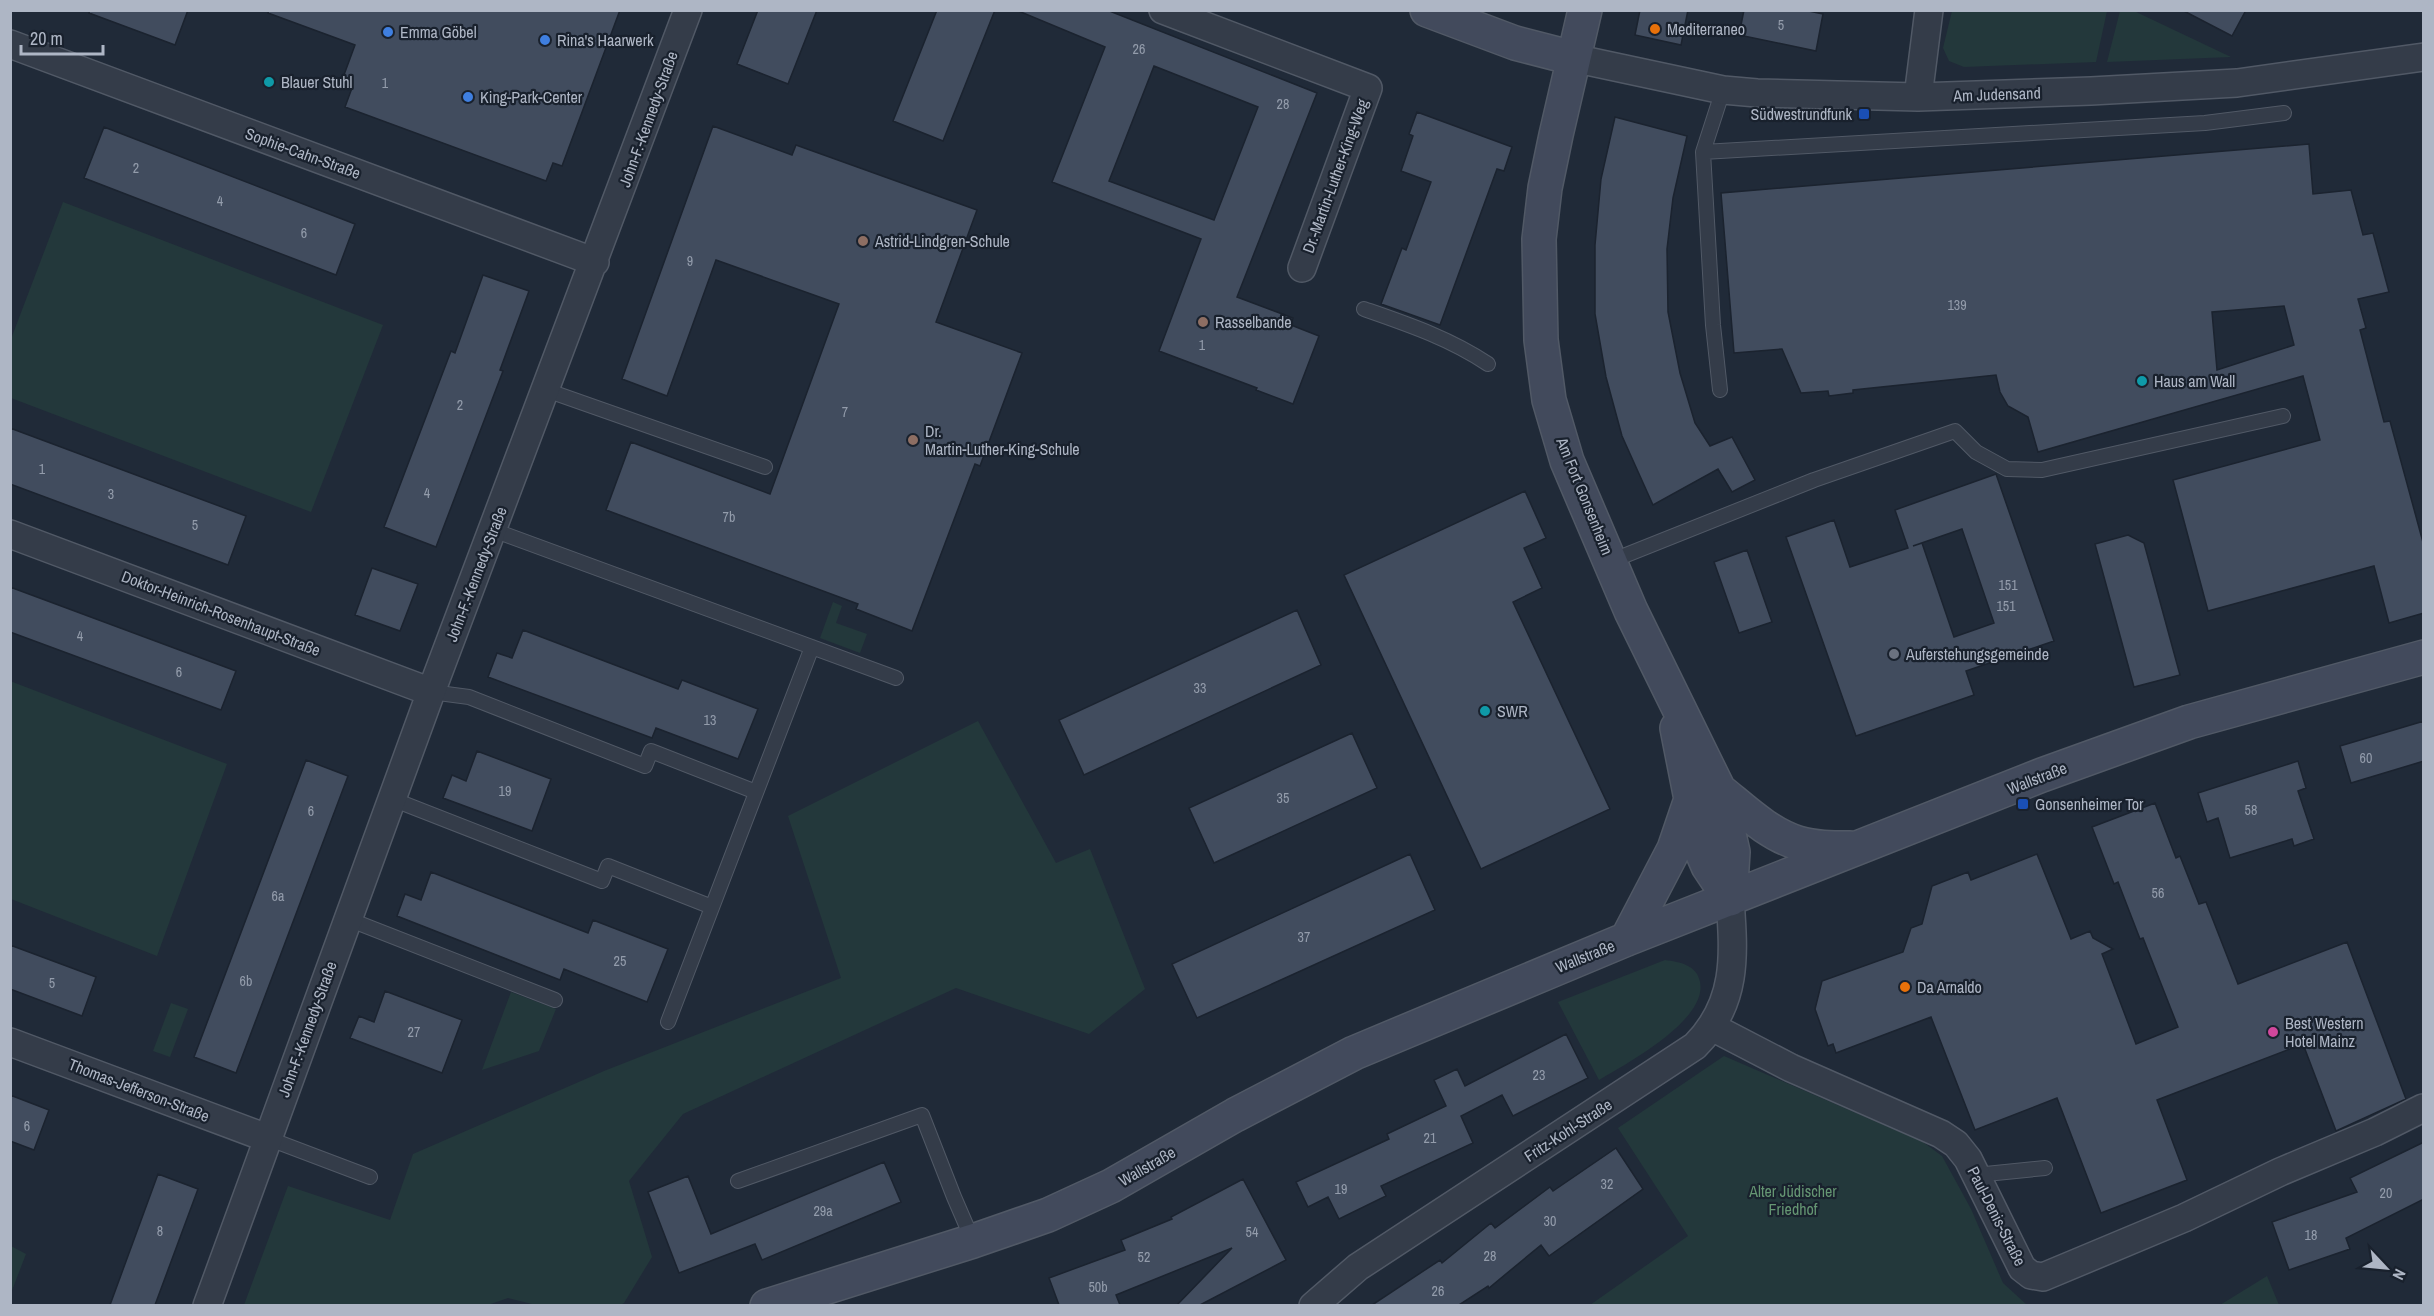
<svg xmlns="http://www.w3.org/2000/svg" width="2434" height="1316" viewBox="0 0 2434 1316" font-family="'Archivo Narrow',sans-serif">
	<rect width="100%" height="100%" fill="#202a38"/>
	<path fill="#23383b" d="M1952,11v-1l155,1 -11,51 -132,5 -15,-6 -6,-13z
		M2120,11h14l97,46 -124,5z
		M63,202l320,123 -72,187 -300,-114v-59z
		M833,602l9,4 -6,17 31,11 -7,19 -40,-15z
		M10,681l217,83 -70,192 -146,-57z
		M978,721l78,142 34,-14 55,140 -56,45 -133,-46 -273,126 -54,67 23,76 -28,46 -4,2h-84l-28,-7 -23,8 -241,-1 44,-119 102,34 23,-66 191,-83 237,-93 -53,-162z
		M1665,960c15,2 32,5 35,22 8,38 -74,82 -101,98l-41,-78z
		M511,992l45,17 -17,42 -57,19z
		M171,1003l17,6 -18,48 -17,-6z
		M1724,1056l199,86 19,14 29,53 32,74 24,22h-437l98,-69 -70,-108z
		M11,1246l15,8 -15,39z
		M2267,1276l12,29h-59z"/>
	<path fill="#414c5e" stroke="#1b232f" stroke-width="1.5" fill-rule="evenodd" d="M90,10h98l-13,35 -86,-32z
		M269,10h351l-58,156 -9,-3 -7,18 -201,-74 7,-19 -11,-5 14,-38 -87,-32z
		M758,10h59l-29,74 -51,-20z
		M937,10h58l-52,131 -50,-20z
		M1016,10h91l210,83 -80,204 56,21 -2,7 28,11 -26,68 -37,-14 1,-2 -98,-37 42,-112 -149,-57 53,-135zM1154,66l104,41 -44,113 -105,-39z
		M1640,10h48l-7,35 -46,-10z
		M1744,10h60l19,4 -7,37 -77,-16z
		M2182,10h64l-14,26z
		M1417,112l95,35 -8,24 -7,-2 -57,156 -59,-21 21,-56 4,2 25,-68 -30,-11 12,-35 -4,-2z
		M1615,117l72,19 -14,62 -6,51 1,63 12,61 15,50 15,23 22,-9 23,43 -23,12 -14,-23 -65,36 -31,-69 -16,-59 -11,-63v-69l6,-66z
		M713,126l79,29 4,-10 181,65 -41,112 86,31 -42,113 -5,-2 -63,167 -56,-22 2,-5 -252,-94 25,-68 139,52 69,-190 -123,-44 -49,136 -45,-17z
		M104,127l251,97 -19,51 -252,-97z
		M2309,144l4,50 38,-4 12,45 10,-2 16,59 -31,7 8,29 -6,2 24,92 6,-1 34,125v67l-35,10 -15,-57 -166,45 -35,-131 147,-40 -17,-64 -265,76 -10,-35 -20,-11 -8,-14 -4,-17 -143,15v3l-24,3 -1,-5 -27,2 -19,-44 -48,4 -13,-160zM2284,306l10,39 -77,25 -5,-58z
		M483,275l46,16 -29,79 3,1 -67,176 -52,-20 67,-176 4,2z
		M10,428l236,88 -18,49 -218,-81z
		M1996,474l58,167 -88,30 8,24 -118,41 -70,-199 48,-17 16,47 58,-19 -13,-38zM1962,529l32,94 -40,14 -32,-94 -9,3z
		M1525,491l21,47 -22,10 18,40 -29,14 97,207 -129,60 -137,-294z
		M2128,535l16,8 36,132 -46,12 -39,-143z
		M1747,550l25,72 -33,11 -25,-71z
		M372,568l46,16 -18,47 -45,-16z
		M10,587l226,84 -15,39 -211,-78z
		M1297,610l24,55 -237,110 -25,-55z
		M523,630l155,59 4,-9 76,29 -20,50 -82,-31 -4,10 -164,-61 9,-24 15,5z
		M2424,721v40l-73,22 -11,-37z
		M1352,733l25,55 -163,75 -25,-55z
		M477,751l74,28 -19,52 -89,-33 9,-23 14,6z
		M306,760l42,16 -112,297 -42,-16z
		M2298,761l8,27 -8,3 16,48 -20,7 -2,-7 -62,19 -12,-40 -11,4 -9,-29z
		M2155,803l21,55 4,-2 19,48 7,-2 32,82 109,-42 59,157 -70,32 -33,-87 -146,56 30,80 -86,33 -44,-115 -82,32 -44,-113 -95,36 -3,-9 -5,2 -13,-37 7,-28 81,-29 8,-24 11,-4 10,-38 36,-14 3,8 66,-26 34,85 19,-8 3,7 20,11 -11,5 34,90 42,-17 -35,-89 -3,1 -22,-57 -4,2 -22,-57z
		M1410,854l25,56 -238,108 -25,-54z
		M431,872l157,61 5,-13 75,29 -21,53 -83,-33 -4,11 -163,-64 8,-22 16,6z
		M10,945l86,32 -14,39 -72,-27z
		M385,991l77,29 -20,53 -92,-35 9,-22 15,6z
		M1566,1034l22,44 -75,38 -11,-21 -41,21 12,27 -92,43 5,10 -47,23 -11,-22 -20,10 -12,-25 93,-43 -2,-5 59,-28 -12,-26 23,-11 8,17z
		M10,1095l39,15 -15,40 -24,-9z
		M2424,1142v57l-78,39 4,11 -61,21 -17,-48 85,-30 -7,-14z
		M1616,1148l27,41 -94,67 -8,-11 -52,43 -1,-2 -29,19h-87l68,-45 2,3 49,-40 4,5 55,-41 3,4z
		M884,1162l17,40 -139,58 -7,-16 -76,29 -31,-81 40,-16 23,58z
		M158,1174l40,15 -43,116h-45z
		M1243,1179l43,81 -86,45h-23l55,-57 -116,47 4,10h-61l-10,-27 76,-28 -4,-10 51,-21 -1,-2z"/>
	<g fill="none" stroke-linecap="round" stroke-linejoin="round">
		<g stroke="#515966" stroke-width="16">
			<path id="lane" d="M1703,152l502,-29 79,-10
				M1364,309c43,15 85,29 124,55
				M546,390l219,77
				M1720,390l-7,-65 -10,-173 20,-62
				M493,530l403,148
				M1611,561l203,-81 141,-49 21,21 31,17 35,1 241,-54
				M431,692l38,5 176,69 6,-15 105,41
				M392,799l210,82 6,-15 104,41
				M348,919l207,81
				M668,1022l144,-375
				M267,1138l103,39
				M1976,1175l69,-7
				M738,1181l184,-66 32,82 19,44"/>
		</g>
		<g stroke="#515966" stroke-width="30">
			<path id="street" d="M1163,10l205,78 -66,180
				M10,44l585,218
				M1573,58l150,32 34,3 161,4 173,-6 146,-8 187,-26
				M1918,97l11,-87
				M10,534l421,158
				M1712,1027l79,41 150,66 15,10 12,15 54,109 9,7 12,2 141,-59 96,-46 95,-40 48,-24
				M10,1042l257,96
				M207,1306l224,-614 257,-682
				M1313,1306l45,-39 337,-221c43,-43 39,-91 35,-147"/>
		</g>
		<g stroke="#515966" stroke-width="36">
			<path id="secondary" d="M1427,10l88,33 58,15
				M1585,10l-29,125 -11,53 -6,51 2,101 8,60 18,61 64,150 88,179 14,62 -3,47
				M1677,728l24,122 7,16 22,33
				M1719,790c24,19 49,44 79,53 17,5 34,5 52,5
				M1627,939l47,-90 16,-47
				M767,1306l206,-65 75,-26 63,-29 124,-71 119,-62 273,-114 415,-164 147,-53 235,-65"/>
		</g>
		<use href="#lane" stroke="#343c49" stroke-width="14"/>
		<use href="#street" stroke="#343c49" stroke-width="27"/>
		<use href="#secondary" stroke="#424a5c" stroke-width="33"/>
	</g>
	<g fill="#e8710a" stroke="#19212d" stroke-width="2">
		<circle cx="1655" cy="29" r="6"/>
		<circle cx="1905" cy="987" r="6"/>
	</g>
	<g fill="#3f7fe0" stroke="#19212d" stroke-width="2">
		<circle cx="388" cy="32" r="6"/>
		<circle cx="545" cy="40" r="6"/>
		<circle cx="468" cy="97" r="6"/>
	</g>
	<g fill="#0f9aa8" stroke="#19212d" stroke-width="2">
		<circle cx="269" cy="82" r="6"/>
		<circle cx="2142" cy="381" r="6"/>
		<circle cx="1485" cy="711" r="6"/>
	</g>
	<g fill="#1a4fb4" stroke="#19212d" stroke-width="2">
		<rect x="1858" y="108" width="12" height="12" rx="3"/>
		<rect x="2017" y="798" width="12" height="12" rx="3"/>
	</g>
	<g fill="#8d6e63" stroke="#19212d" stroke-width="2">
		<circle cx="863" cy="241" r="6"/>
		<circle cx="1203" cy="322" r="6"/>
		<circle cx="913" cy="440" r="6"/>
	</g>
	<circle fill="#6b7280" stroke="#19212d" stroke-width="2" cx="1894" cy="654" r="6"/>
	<circle fill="#d1479c" stroke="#19212d" stroke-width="2" cx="2273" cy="1032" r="6"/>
	<g text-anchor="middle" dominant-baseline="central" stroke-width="4.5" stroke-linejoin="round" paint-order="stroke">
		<g font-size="14" fill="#939cab">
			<text x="1781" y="25">5</text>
			<text x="1139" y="49">26</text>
			<text x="385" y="83">1</text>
			<text x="1283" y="104">28</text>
			<text x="136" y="168">2</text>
			<text x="220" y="201">4</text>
			<text x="304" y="233">6</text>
			<text x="690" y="261">9</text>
			<text x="1957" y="305">139</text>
			<text x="1202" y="345">1</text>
			<text x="460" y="405">2</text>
			<text x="845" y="412">7</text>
			<text x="42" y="469">1</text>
			<text x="427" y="493">4</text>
			<text x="111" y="494">3</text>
			<text x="729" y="517">7b</text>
			<text x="195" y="525">5</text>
			<text x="2008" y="585">151</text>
			<text x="2006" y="606">151</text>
			<text x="80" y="636">4</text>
			<text x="179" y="672">6</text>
			<text x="1200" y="688">33</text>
			<text x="710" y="720">13</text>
			<text x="2366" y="758">60</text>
			<text x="505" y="791">19</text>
			<text x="1283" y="798">35</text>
			<text x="2251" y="810">58</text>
			<text x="311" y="811">6</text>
			<text x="2158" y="893">56</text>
			<text x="278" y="896">6a</text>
			<text x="1304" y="937">37</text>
			<text x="620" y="961">25</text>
			<text x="246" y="981">6b</text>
			<text x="52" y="983">5</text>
			<text x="414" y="1032">27</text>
			<text x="1539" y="1075">23</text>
			<text x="27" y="1126">6</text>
			<text x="1430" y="1138">21</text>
			<text x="1607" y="1184">32</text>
			<text x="1341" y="1189">19</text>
			<text x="2386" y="1193">20</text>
			<text x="823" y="1211">29a</text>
			<text x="1550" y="1221">30</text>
			<text x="160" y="1231">8</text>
			<text x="1252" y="1232">54</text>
			<text x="2311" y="1235">18</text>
			<text x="1490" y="1256">28</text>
			<text x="1144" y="1257">52</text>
			<text x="1098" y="1287">50b</text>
			<text x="1438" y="1291">26</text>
		</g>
		<g font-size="16" fill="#aeb6c5" stroke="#19212d" text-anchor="start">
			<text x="1667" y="29">Mediterraneo</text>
			<text x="400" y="32">Emma Göbel</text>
			<text x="557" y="40">Rina's Haarwerk</text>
			<text x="281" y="82">Blauer Stuhl</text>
			<text x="480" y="97">King-Park-Center</text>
			<text x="1852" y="114" text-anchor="end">Südwestrundfunk</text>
			<text x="875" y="241">Astrid-Lindgren-Schule</text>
			<text x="1215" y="322">Rasselbande</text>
			<text x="2154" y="381">Haus am Wall</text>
			<text x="925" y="431">Dr.<tspan x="925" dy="18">Martin-Luther-King-Schule</tspan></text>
			<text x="1906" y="654">Auferstehungsgemeinde</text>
			<text x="1497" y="711">SWR</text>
			<text x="2035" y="804">Gonsenheimer Tor</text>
			<text x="1917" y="987">Da Arnaldo</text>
			<text x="2285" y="1023">Best Western<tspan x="2285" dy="18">Hotel Mainz</tspan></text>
		</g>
		<g font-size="16" fill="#aeb6c5" stroke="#19212d">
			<text transform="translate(1997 94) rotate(-2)">Am Judensand</text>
			<text transform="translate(648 119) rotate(-70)">John-F.-Kennedy-Straße</text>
			<text transform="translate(303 153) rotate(20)">Sophie-Cahn-Straße</text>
			<text transform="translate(1335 176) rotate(-70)">Dr.-Martin-Luther-King-Weg</text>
			<text transform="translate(1585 496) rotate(68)">Am Fort Gonsenheim</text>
			<text transform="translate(476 574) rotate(-69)">John-F.-Kennedy-Straße</text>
			<text transform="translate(221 613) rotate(21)">Doktor-Heinrich-Rosenhaupt-Straße</text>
			<text transform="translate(2037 778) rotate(-21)">Wallstraße</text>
			<text transform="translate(1585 956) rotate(-22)">Wallstraße</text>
			<text transform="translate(307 1029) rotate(-70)">John-F.-Kennedy-Straße</text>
			<text transform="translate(139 1090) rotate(21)">Thomas-Jefferson-Straße</text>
			<text transform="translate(1568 1130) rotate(-33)">Fritz-Kohl-Straße</text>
			<text transform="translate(1147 1166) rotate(-30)">Wallstraße</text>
			<text transform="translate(1997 1216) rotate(63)">Paul-Denis-Straße</text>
		</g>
		<g font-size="16" fill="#659673" stroke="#19212d">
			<text x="1793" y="1191">Alter Jüdischer<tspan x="1793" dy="18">Friedhof</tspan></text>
		</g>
	</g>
	<rect width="2434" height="1316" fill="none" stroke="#aeb6c5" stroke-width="24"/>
	<g transform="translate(2386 1268) rotate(116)" stroke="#19212d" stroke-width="4.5" paint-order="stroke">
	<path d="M0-4.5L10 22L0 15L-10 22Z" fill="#aeb6c5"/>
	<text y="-9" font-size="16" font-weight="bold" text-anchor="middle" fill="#aeb6c5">N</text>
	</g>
	<path d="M21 45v9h82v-9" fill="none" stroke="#aeb6c5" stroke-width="3"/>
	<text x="30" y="45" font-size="18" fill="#aeb6c5" stroke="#19212d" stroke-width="4.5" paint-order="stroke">20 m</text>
</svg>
